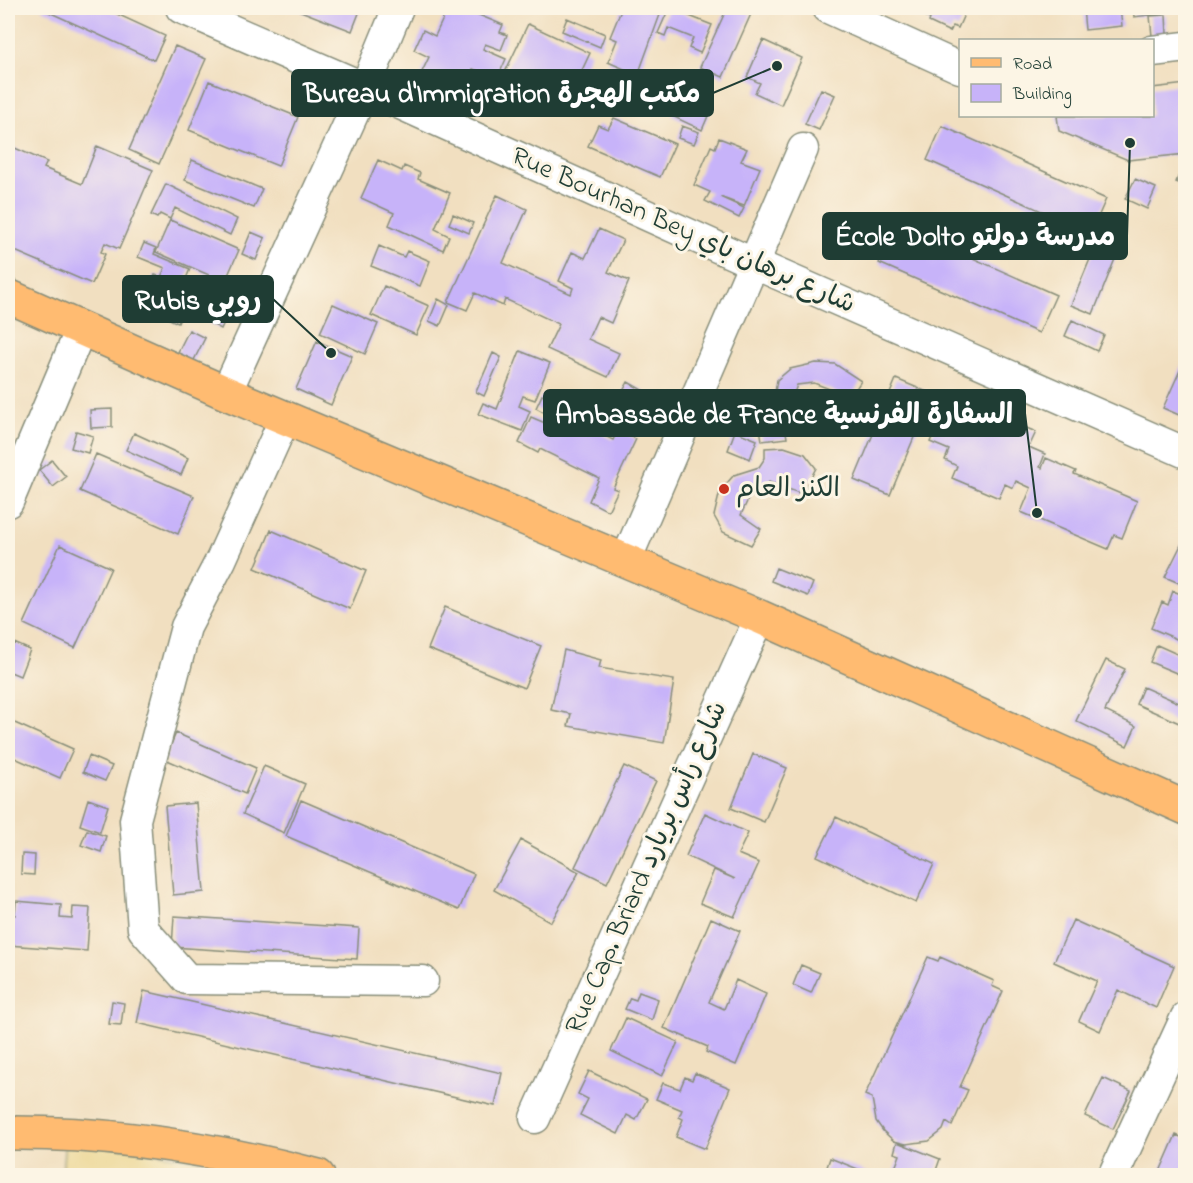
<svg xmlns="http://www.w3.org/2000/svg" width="1193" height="1183" viewBox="0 0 1193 1183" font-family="'Indie Flower','Playpen Sans Arabic',sans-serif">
	<rect width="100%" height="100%" fill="#fcf5e5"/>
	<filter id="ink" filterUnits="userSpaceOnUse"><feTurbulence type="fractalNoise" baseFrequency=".0167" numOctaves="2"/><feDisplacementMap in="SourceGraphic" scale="12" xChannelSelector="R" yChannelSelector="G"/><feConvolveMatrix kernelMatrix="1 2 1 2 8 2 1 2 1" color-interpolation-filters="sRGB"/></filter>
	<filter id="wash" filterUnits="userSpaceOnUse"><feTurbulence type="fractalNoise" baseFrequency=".008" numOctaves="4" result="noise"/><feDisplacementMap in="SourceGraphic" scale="24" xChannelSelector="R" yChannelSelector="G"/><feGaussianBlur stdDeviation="1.35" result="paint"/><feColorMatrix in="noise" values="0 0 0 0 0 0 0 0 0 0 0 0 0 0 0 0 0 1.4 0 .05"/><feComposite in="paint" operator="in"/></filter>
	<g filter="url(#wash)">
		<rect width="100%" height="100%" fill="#f1dfc0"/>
		<path fill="#eeda9e" stroke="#868c69" stroke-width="1.5" d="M65,1138l229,38h-232z"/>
		<g id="blocks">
			<path fill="#c7b3f9" d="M40,8h64l61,28 -11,24z
				M293,8h68l-9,23z
				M448,8h14l41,17 -3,7 7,3 -6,15 -16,-6 -2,5 23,10 -13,29 -13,-6 4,-9 -11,-4 -11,24 -41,-19 8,-17 -15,-7 9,-20 12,6z
				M622,8h30l9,4 -23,63 -30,-13 9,-22 -7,-3z
				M669,8l43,17 -12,28 -11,-5 4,-10 -25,-10 -3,8 -7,-3z
				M727,8h10l14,6 -28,63 -23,-10z
				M928,8h39l-9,20 -5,-2 -3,6 -21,-10 1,-3 -6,-3z
				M1083,8h37l2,18 -37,4z
				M1133,8h31l1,5 -31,4z
				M1166,15l1,19 -15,2 -2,-20z
				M567,18l38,16 -5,13 -38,-16z
				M528,24l62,29 -28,60 -16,-8 -2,3 -46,-21z
				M763,40l39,18 -21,47 -26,-12 5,-10 -13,-6z
				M175,46l31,13 -47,105 -30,-14z
				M700,72l13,6 -10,21 3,1 -2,5 7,4 -9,21 -30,-14 9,-20 6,3z
				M209,81l89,36 -20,49 -89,-36z
				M1186,84v70l-58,6 -69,-29 -2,-15h95v-28z
				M821,89l14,6 -16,35 -14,-6z
				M614,118l61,26 -15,33 -72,-31 10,-21 10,4z
				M682,126l17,6 -5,12 -16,-6z
				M942,126l164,73 -15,34 -164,-73z
				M719,138l28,11 -6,12 19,7 -16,38 -24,-9 24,11 -5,10 -34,-17 5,-9 -16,-7 17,-39 4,2z
				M8,145l39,17 -3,6 38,16 15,-38 56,24 -34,79 -14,-6 -4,9 4,2 -13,30 -84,-36z
				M1186,158v28l-10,-4z
				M192,160l70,29 -8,19 -69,-28z
				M378,160l24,11 2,-5 16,7 -2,6 32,14 -15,36 14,7 -6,14 -54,-25 5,-12 -33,-15z
				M1135,179l21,9 -9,21 -22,-10z
				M166,184l71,35 -7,16 -55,-27 -5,11 -10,-5 -3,4 -6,-3z
				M497,195l30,14 -24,54 68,31 2,-6 -14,-7 13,-29 13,6 14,-29 24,11 -15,32 21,9 -18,42 -13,-6 -10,22 31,14 -11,24 -61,-28 12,-25 -54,-25 -2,7 -28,-13 -8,17 -19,-8z
				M453,214l20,9 -4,10 -20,-9z
				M170,220l69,30 -14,32 -69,-30z
				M896,224l160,71 -17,38 -160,-70z
				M251,232l14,6 -9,22 -14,-6z
				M1100,235l21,9 -28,70 -22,-9z
				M144,243l12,5 -2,6 36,15 -7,17 -18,-7 27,12 -14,32 -37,-17 14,-31 6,2 4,-9 -27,-11z
				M379,246l25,11 3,-6 23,10 -10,25 -49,-20z
				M384,286l45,20 -13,29 -45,-20z
				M438,299l11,6 -9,21 -11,-5z
				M333,304l45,20 -13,30 -45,-21z
				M213,312l13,6 -5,11 -13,-7z
				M1072,320l32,15 -7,16 -32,-15z
				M189,330l16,8 -13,26 -16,-8z
				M317,341l35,15 -21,49 -35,-16z
				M520,351l30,12 -15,37 -12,-4 -4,10 11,5 -8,20 -44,-17 5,-11 14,6z
				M493,353l8,4 -17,39 -8,-4z
				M1186,357v61l-23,-10z
				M816,363l19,1 26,17 -13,20 -16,-11 -18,-7 -17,2 -13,35 3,18 -25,3 -5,-34 16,-3 4,-24 13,-11z
				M896,379l36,15 -42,101 -36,-15z
				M628,382l16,9 -12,23 -17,-8z
				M542,395l31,15 -4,8 44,22 5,-10 18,9 -23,49 5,2 -10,21 -19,-10 10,-23 -59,-29 -2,4 -19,-10 12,-26 14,6 4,-8 -13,-7z
				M112,409v18l-21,1 -1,-18z
				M943,410l26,11 5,-11 29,13 2,-4 31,13 -7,15 16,7 -5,13 2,1 4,-10 30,13 -2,3 63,27 -15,37 -8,-3 -6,14 -87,-37 10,-24 -15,-7 -3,7 -8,-4 -6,14 -47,-20 5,-12 -12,-6 4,-10 -19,-8z
				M76,431l17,5 -5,17 -17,-5z
				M735,431l22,9 -7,19 -22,-9z
				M134,433l54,25 -7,17 -55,-25z
				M784,447l21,7 11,14 -14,26 -33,-12 -19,13 -9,20 20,14 -10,16 -28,-13 -9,-16 6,-25 14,-16 25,-8 6,-9v-10z
				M96,454l98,42 -16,38 -98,-43z
				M52,460l14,17 -13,10 -14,-17z
				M271,530l95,41 -16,38 -95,-41z
				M1186,535v51l-21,-9z
				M60,545l51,23 -36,80 -51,-24z
				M776,568l37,15 -5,13 -37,-15z
				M1173,591l13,5v47l-35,-15 11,-26 6,3z
				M445,607l96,39 -17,42 -96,-39z
				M14,643l16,7 -10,26 -12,-5v-11z
				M1157,645l29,13v19l-36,-15z
				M564,650l37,10 -2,8 75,12 -10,63 -96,-17 3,-12 -20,-4z
				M1106,660l19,9 -20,42 31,15 -9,20 -51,-25z
				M1143,687l43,19v20l-50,-22z
				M8,720l65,29 -13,29 -52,-23z
				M176,733l80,35 -11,26 -80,-35z
				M753,754l34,14 -23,54 -33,-14z
				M89,756l23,10 -7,15 -22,-9z
				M264,766l41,18 -21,49 -41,-19z
				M624,766l32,15 -49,102 -32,-16z
				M88,799l20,7 -8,26 -20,-7z
				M301,800l173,74 -15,36 -173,-74z
				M196,803l8,89 -31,3 -8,-89z
				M705,813l43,20 -10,21 21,9 -25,54 -34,-14 14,-33 21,9 -49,-23z
				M836,817l98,47 -18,39 -99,-47z
				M87,830l19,6 -5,16 -20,-7z
				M521,840l58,32 -28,50 -57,-32z
				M22,854l13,1 -1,20 -13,-1z
				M16,901l45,4 -1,13 12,1 1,-12 17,1 -3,43 -79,-6v-30h7z
				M174,916l185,12 -2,31 -185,-12z
				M711,918l29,13 -31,71 15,7 12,-29 30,14 -30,71 -30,-13 2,-5 -44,-19z
				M1073,920l101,46 -18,42 -38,-18 -18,41 -21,-10 18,-40 -43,-19z
				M928,957l10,4 2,-4 54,24 -2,5 11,5 -43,96 8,3 -16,36 -6,-4 -3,8 -14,11 -23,3 -12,-3 -11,-10 -7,-10 -4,-23 -7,-3z
				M801,965l19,8 -9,20 -18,-8z
				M144,991l358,82 -7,33 -358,-83z
				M639,992l19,7 -6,21 -27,-11 5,-11 6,2z
				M112,1001l12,2 -3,22 -12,-1z
				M626,1018l52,24 -16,34 -51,-25z
				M589,1071l58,28 -11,21 -9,-5 -9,19 -38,-19 8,-16 -10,-5z
				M695,1073l35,15 -25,61 -29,-12 7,-18 -4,-2 3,-7 -26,-11 7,-16 17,6 5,-12 7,3z
				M1103,1078l28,13 -18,38 -28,-13z
				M1176,1135l10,4v37h-28z
				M897,1142l43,17 -6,17h-42l8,-21 -6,-2z
				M830,1158l43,17v1h-49z"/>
		</g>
	</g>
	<g filter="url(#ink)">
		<use href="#blocks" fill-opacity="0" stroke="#888e7a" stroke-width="1.5"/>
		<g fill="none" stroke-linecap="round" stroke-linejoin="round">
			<g stroke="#888e7a" stroke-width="33">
				<path id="minor" d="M181,8l184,80 390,176 431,189
					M828,8l132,60
					M1152,51l34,-4
					M226,393l139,-305 33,-80
					M285,418l-64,142 -35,67 -51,193 8,109 44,50 236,2
					M8,502l73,-173
					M626,560l177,-411
					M535,1118l225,-501
					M1113,1176l73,-159"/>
			</g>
			<g stroke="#888e7a" stroke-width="36">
				<path id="major" d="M8,296l218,97 534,224 426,191
					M8,1133c104,-1 209,16 310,43"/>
			</g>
			<use href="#minor" stroke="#fff" stroke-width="30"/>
			<use href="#major" stroke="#ffbb71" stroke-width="33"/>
		</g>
	</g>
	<circle fill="#c8321e" stroke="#fcf5e5" stroke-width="2" cx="724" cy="489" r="6"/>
	<g text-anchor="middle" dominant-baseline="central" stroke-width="6" stroke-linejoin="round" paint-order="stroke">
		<g font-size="27" fill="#1f3d34" stroke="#fcf5e5">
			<text transform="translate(683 231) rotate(24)">Rue Bourhan Bey شارع برهان باي</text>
			<text transform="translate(647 868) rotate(-66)">Rue Cap. Briard شارع رأس بريارد</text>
		</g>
		<g font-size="27" fill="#1f3d34" stroke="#fcf5e5" text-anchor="start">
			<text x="736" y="489">الكنز العام</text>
		</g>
	</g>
	<path fill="none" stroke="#1f3d34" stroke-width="2" d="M777 66L713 93M1130 143L1127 236M331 353L273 299M1037 513L1025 413"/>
	<g fill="#1f3d34" stroke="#fcf5e5" stroke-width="2">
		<circle cx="777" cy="66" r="6"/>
		<circle cx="1130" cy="143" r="6"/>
		<circle cx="331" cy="353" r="6"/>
		<circle cx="1037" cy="513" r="6"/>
	</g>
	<g fill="#1f3d34" stroke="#1f3d34" stroke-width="2">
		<rect x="292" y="70" width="421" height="46" rx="6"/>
		<rect x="823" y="213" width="304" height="46" rx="6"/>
		<rect x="123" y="276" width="150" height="46" rx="6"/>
		<rect x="544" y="390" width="481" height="46" rx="6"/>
	</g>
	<g font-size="28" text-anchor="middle" font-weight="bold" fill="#fff">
		<text x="502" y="102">Bureau d'Immigration مكتب الهجرة</text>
		<text x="975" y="245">École Dolto مدرسة دولتو</text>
		<text x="198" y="309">Rubis روبي</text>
		<text x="784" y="423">Ambassade de France السفارة الفرنسية</text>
	</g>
	<rect width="1193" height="1183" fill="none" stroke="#fcf5e5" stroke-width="30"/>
	<rect x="959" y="39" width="195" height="78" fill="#fcf5e5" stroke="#a4ab9e" stroke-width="1.5"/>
	<rect x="971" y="58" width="30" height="9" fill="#ffbb71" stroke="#a4ab9e" stroke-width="1.5"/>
	<text x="1013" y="69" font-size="18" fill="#1f3d34">Road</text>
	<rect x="971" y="84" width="30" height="18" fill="#c7b3f9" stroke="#a4ab9e" stroke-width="1.5"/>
	<text x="1013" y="99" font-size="18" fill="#1f3d34">Building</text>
</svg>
